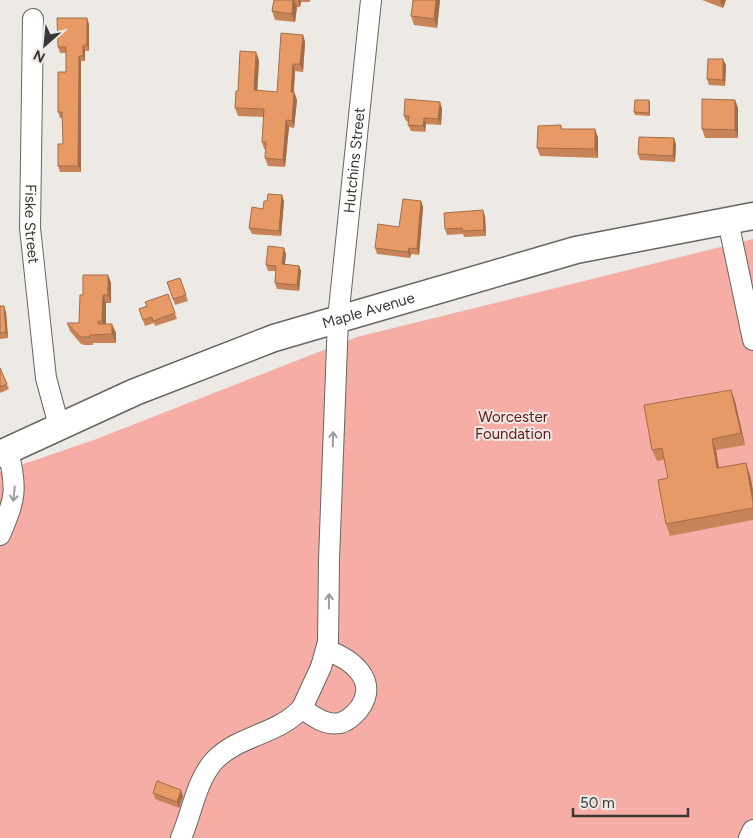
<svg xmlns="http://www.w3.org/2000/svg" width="753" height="838" viewBox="0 0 753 838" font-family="Figtree,sans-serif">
	<rect width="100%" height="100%" fill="#edeae5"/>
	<path fill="#f6ada6" d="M753,239v599h-753v-366l94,-32 263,-103z"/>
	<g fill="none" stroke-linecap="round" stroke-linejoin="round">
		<g stroke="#676560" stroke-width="22">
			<g id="minor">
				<path id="s1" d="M33,19l-3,209 16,150 13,48"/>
				<path d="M728,221l25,119"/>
				<path d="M0,535c16,-38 17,-44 8,-85"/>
				<path id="s2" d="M326,650c26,9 54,31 33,59 -5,6 -11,12 -19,14 -14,3 -28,-7 -38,-15l19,-41 7,-25 1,-82 9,-241 33,-319"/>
				<path d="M181,838c11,-25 15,-57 33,-77 24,-26 64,-26 88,-53"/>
				<path d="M749,838l4,-8"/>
			</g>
		</g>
		<g stroke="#676560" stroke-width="29">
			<g id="major">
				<path id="s3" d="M0,454l135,-62 139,-54 302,-88 177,-34"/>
			</g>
		</g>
		<use href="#minor" stroke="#fff" stroke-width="20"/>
		<use href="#major" stroke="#fff" stroke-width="26"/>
	</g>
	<path fill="#c88458" d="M274,0h36v2h-9l-1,5h-3l-2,15 -20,-2 -3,-9z
		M440,0l-3,28 -23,-3 -3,-9z
		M702,0h24l-3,8z
		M89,24v27h-4v10h-4v111h-21l-2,-6 5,-22v-26h-3l-2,-6 8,-40v-19h-6l-2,-6z
		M303,35l2,7 -2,30 -8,-1 -1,21 3,8 -3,28 -5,-1 -4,40 -17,-1 -3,-8 1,-9h-2l-2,-7 2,-25 -26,-1 -3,-8 3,-17 21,-31 -2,30 20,2z
		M726,65l-1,21 -16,-1 -2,-6z
		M649,100l1,3v13l-15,-1 -1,-3z
		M735,100l3,8v30h-33l-3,-9z
		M442,108l-1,17 -15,-1 -1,8 -14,-1 -3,-6 1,-3 -3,-1 -2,-5z
		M561,125l1,4h33l3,9v20l-58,-2 -3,-8z
		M676,144l-1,18 -35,-2 -2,-6z
		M284,201l-3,35 -29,-2 -3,-6 14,-19z
		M421,201l2,6 -4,48 -8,-1 -1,4 -33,-4 -2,-6 24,-21z
		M485,216l1,20 -22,1 -1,-3 -16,1 -2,-6z
		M286,254l-1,10 14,2 2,5 -2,20 -22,-2 -2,-6 1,-12h-8l-2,-6z
		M108,275l3,8v20h-5v21l10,9v10h-23v2h-9l-3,-1 -11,-13 -3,-8h12l4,-28z
		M180,278l8,23 -13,4 -8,-23z
		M168,294l9,25 -22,7 -1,-3 -9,3 -6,-17 8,-3z
		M0,306l6,6 2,26 -8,1z
		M0,368l9,21 -9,4z
		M731,390l4,11 10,44 -29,5 3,18 31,7 3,16v29l-83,16 -4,-12 2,-46 -4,-18 -7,1 -5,-11z
		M153,793l30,3 -4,12 -24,-9z"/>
	<path fill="#a26c47" d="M293,0h1l3,7 -2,15 -3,-8z
		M298,0h2l1,2 -1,5z
		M436,0h4l-3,28 -3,-9z
		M720,0h6l-3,8z
		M87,18l2,6v27l-2,-6z
		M303,35l2,7 -2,30 -3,-8z
		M83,45l2,6v10l-2,-5z
		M256,52l3,8 -2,38 -3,-8z
		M79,56l2,5v111l-3,-6z
		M723,59l3,6 -1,21 -2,-6z
		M293,64l2,7 -2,28 -2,-7z
		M294,92l3,8 -3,28 -2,-7z
		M649,100l1,3v13l-1,-3z
		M735,100l3,8v30l-3,-8z
		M440,102l2,6 -1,17 -3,-6z
		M424,118l2,6 -1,8 -2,-6z
		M286,120l3,7 -4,40 -2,-7z
		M595,129l3,9v20l-3,-9z
		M674,138l2,6 -1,18 -2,-6z
		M282,195l2,6 -3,35 -2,-5z
		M421,201l2,6 -4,48 -2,-6z
		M483,210l2,6 1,20 -2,-6z
		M284,248l2,6 -2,16 -2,-6z
		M409,248l2,6 -1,4 -2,-6z
		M299,266l2,5 -2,20 -2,-6z
		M108,275l3,8v20l-3,-8z
		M103,295l3,8v27l-4,-9z
		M4,306l2,6 2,26 -2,-6z
		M112,324l4,9v10l-4,-9z
		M731,390l4,11 10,44 -4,-12z
		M712,439l4,11 5,30 -4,-12z
		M746,463l4,12 3,16v11z
		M181,790l2,6 -4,12 -2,-6z"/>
	<path fill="#e89a66" stroke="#a26c47" d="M274,0h19l-1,14 -20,-3z
		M413,0h23l-2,19 -23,-3z
		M57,18h30v27h-4v11h-4l-1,110h-20v-22h5l-1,-32h-4v-40h8v-25h-8z
		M281,33l22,2 -3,29h-7l-2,28h3l-2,29 -6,-1 -3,40 -18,-2 1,-16h-4l2,-33 -29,-1 1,-17h2l2,-40 16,1 -2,38 23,2z
		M708,59h15v21l-16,-1z
		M405,99l35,3 -2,17 -14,-1 -1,8 -15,-1 1,-9h-5z
		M702,99l33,1v30l-33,-1z
		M635,100h14v13l-15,-1z
		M561,125v4h34v20l-58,-1 1,-22z
		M639,137l35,1 -1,18 -35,-2z
		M268,194l14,1 -3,36 -30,-3 3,-21 11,2 1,-8h3z
		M403,199l18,2 -4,48 -8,-1 -1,4 -33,-4 3,-24 21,3z
		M483,210l1,20 -22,1v-3l-17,1 -1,-16z
		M268,246l16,2 -2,16 17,2 -2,19 -22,-2 1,-17 -10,-1z
		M83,275h25v20h-5l-1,26h-4v3h14v10l-22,1v2h-9l-3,-2 -11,-12h12l1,-28h3z
		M180,278l6,17 -13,4 -6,-17z
		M168,294l7,19 -22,8 -1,-4 -9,3 -4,-11 8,-3 -2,-4z
		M0,306h4l2,26 -6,1z
		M0,368l7,16 -7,3z
		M731,390l10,43 -29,6 5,29 29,-5 7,39v6l-87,16 -8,-44 10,-2 -6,-30 -10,2 -8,-45z
		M157,781l24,9 -4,12 -24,-9z"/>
	<defs><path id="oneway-shaft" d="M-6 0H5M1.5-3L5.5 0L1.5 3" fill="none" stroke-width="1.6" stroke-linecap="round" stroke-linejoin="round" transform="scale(1.25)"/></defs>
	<g stroke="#9c9c9a">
		<use href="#oneway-shaft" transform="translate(333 439) rotate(-88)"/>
		<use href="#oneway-shaft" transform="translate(14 494) rotate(96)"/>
		<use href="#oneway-shaft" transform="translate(329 601) rotate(-89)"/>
	</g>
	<g text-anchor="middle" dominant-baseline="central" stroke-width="4" stroke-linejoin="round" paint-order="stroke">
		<g font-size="15" fill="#393836" stroke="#edeae5">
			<text stroke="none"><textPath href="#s2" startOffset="701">Hutchins Street</textPath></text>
			<text stroke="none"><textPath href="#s1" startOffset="205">Fiske Street</textPath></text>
			<text stroke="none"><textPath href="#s3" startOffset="396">Maple Avenue</textPath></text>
		</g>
		<g font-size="15" fill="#691616" stroke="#edeae5">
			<text x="513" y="417">Worcester<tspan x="513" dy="17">Foundation</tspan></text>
		</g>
	</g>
	<g transform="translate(45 45) rotate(207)" stroke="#edeae5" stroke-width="4" paint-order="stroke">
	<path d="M0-4L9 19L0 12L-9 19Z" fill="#393836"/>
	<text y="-8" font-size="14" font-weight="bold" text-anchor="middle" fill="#393836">N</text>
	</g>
	<path d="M573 808v8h115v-8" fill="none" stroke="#393836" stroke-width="2.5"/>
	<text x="580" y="808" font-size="15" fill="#393836" stroke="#edeae5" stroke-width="4" paint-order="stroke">50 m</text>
</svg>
